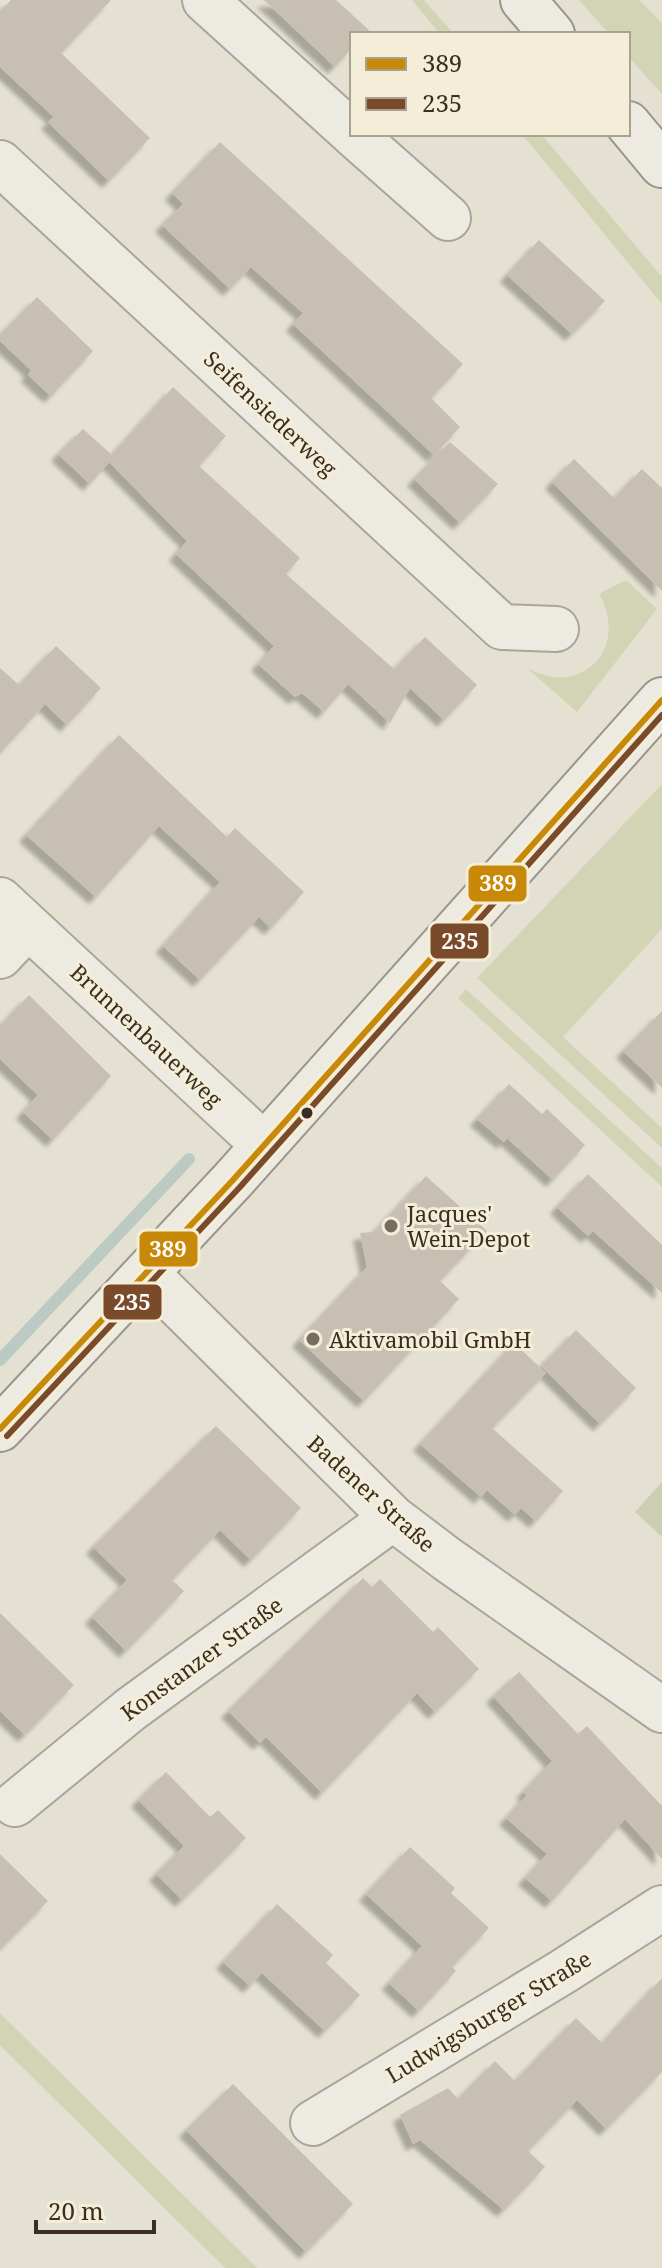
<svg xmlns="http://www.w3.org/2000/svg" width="662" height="2268" viewBox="0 0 662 2268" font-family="'Noto Serif',serif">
	<defs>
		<filter id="shadow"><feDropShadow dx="-7" dy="7" stdDeviation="2" flood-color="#0004"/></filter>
	</defs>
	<rect width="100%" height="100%" fill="#e4e0d2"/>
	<path fill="#d2d4b5" d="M412,0h12l30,34h-14z
		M579,0h60l23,23v71l-34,-38v-22h-19z
		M522,134h19l121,143v27z
		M626,580l31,29 -80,103 -50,-44c55,31 103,-21 72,-74z
		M662,784v145l-99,108 99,91v20l-185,-170z
		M466,989l196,179v19l-204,-189z
		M0,2013l257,255h-32l-225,-223z"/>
	<path fill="#cdceb4" d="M662,1482v55l-27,-25z"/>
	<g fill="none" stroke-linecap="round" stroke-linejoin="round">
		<path stroke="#bbcac3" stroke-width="12" d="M0,1360l189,-201"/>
	</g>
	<path fill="#c8bfb3" filter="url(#shadow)" d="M11,0h100l-50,53 89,85 -41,43 -61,-59 6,-5 -54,-50v-56z
		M264,0h72l33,30 -4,4h-13v14l-17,19z
		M220,142l243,222 -32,34 29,29 -26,28 -141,-131 10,-11 -52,-46 -21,22 -68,-64 21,-21 -11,-11z
		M539,240l66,61 -33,33 -65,-59z
		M37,297l56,54 -42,45 -23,-21 3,-5 -31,-29v-6z
		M173,387l53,49 -27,30 101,92 -14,16 108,95 31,-32 52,48 -33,35 -34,-32 -20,35 -42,-39 -24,28 -22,-19 -7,4 -37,-33 16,-18 -98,-92 11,-13 -78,-79 -19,22 -32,-30 25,-25 29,26z
		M450,442l48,42 -38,39 -46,-44z
		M574,459l40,39 28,-29 20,19v103l-110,-109z
		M56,646l45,42 -34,37 -22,-21 -45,49v-85l19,17z
		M119,735l108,102 8,-9 69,64 -33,36 -12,-11 -59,63 -37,-34 57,-64 -61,-56 -63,71 -70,-62z
		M29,995l82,81 -58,64 -30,-28 15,-17 -38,-36v-33z
		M662,1011v77l-39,-37z
		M509,1084l33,30 5,-5 38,36 -32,35 -46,-42 -3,4 -27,-23z
		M588,1174l74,71v48l-69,-62 -5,5 -31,-29z
		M426,1176l61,55 -47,50 19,18 -95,102 -65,-61 68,-73 -7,-34 14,-1z
		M576,1330l60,58 -36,36 -59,-58z
		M514,1343l32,30 -54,55 71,63 -27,30 -15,-13 -6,7 -28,-25 -6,7 -61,-53z
		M216,1426l85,82 -50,52 -31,-30 -48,50 12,11 -58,60 -34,-34 35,-37 -34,-33z
		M363,1578l9,9 8,-8 53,53 5,-5 41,42 -44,43 -18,-19 -95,100 -56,-56 -6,6 -32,-32z
		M0,1613l74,72 -49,50 -25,-24z
		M519,1672l59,62 9,-8 75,80v53l-37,-40 -73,82 -27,-23 22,-24 -41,-36 21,-23 -4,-3 29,-31 -59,-65z
		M166,1772l44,45 8,-7 28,28 -64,62 -26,-26 28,-28 -46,-46z
		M410,1847l45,41 -4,5 38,35 -37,39 4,4 -37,40 -30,-28 33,-37 -56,-52z
		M0,1854l48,47 -48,48z
		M277,1904l56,51 -7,8 34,32 -35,36 -63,-58 -12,13 -27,-24z
		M662,1978v94l-56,57 -29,-29 -49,51 17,16 -41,43 -84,-70 -7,4 -13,-29 48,-27 10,11 37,-38 20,20 61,-63 26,25z
		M233,2084l120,120 -47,48 -120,-122z"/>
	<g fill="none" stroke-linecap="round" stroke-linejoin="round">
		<g stroke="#aaa59a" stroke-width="48">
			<path id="minor" d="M205,0l147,133
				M353,134l95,84
				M0,163l502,464 54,2
				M0,900l264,245
				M0,956l28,-30
				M147,1274l246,244 54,41 215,151
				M15,1804l116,-95 262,-191
				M313,2123l251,-152 98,-63"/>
		</g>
		<g stroke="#9a958a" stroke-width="48">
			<path id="secondary" d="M523,0l29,34
				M628,124l34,41
				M0,1429l233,-249 429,-480"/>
		</g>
		<use href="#minor" stroke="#edeae2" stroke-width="44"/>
		<use href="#secondary" stroke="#edeae2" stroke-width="44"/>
		<g stroke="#f4eed9" stroke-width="12">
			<path id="bus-1" d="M0,1429l233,-249 429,-480"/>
		</g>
		<g stroke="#f4eed9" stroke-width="12">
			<path id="bus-2" d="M7,1436l233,-249 422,-472"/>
		</g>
		<use href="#bus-1" stroke="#c88808" stroke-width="6"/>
		<use href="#bus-2" stroke="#7a4b2a" stroke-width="6"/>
	</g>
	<circle fill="#3a2e22" stroke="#f4eed9" stroke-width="3" cx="307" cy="1113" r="7"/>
	<g fill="#766c60" stroke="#f4eed9" stroke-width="3">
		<circle cx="391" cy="1226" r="8"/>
		<circle cx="313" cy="1339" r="8"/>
	</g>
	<g text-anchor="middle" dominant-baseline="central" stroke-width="6" stroke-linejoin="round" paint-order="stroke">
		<g font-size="22" fill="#3a2e22" stroke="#f4eed9">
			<text transform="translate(271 413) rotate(43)">Seifensiederweg</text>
			<text transform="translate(147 1035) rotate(43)">Brunnenbauerweg</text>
			<text transform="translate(372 1493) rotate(42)">Badener Straße</text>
			<text transform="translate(201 1658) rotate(-36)">Konstanzer Straße</text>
			<text transform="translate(488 2016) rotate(-31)">Ludwigsburger Straße</text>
		</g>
		<g font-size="22" fill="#3a2e22" stroke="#f4eed9" text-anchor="start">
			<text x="407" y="1213">Jacques'<tspan x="407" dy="25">Wein-Depot</tspan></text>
			<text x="329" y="1339">Aktivamobil GmbH</text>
		</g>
	</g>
	<g stroke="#f4eed9" stroke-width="3">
		<rect x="467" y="864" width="61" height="39" rx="8" fill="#c88808"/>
		<rect x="429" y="922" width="61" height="38" rx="8" fill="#7a4b2a"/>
		<rect x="138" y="1230" width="61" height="38" rx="8" fill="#c88808"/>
		<rect x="102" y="1283" width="61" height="38" rx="8" fill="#7a4b2a"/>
	</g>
	<g font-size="22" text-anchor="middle" font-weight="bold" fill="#fff">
		<text x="498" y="891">389</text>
		<text x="460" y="949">235</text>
		<text x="168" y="1257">389</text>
		<text x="132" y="1310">235</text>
	</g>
	<rect x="350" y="32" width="280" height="104" fill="#f4eed9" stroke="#aaa190" stroke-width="2"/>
	<rect x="366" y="58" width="40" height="12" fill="#c88808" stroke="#aaa190" stroke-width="2"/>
	<text x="422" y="72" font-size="24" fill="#3a2e22">389</text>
	<rect x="366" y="98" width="40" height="12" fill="#7a4b2a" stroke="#aaa190" stroke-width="2"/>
	<text x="422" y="112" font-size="24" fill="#3a2e22">235</text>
	<path d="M36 2220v12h118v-12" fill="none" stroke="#3a2e22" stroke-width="4"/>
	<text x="48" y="2220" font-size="24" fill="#3a2e22" stroke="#f4eed9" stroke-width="6" paint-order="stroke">20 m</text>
</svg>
